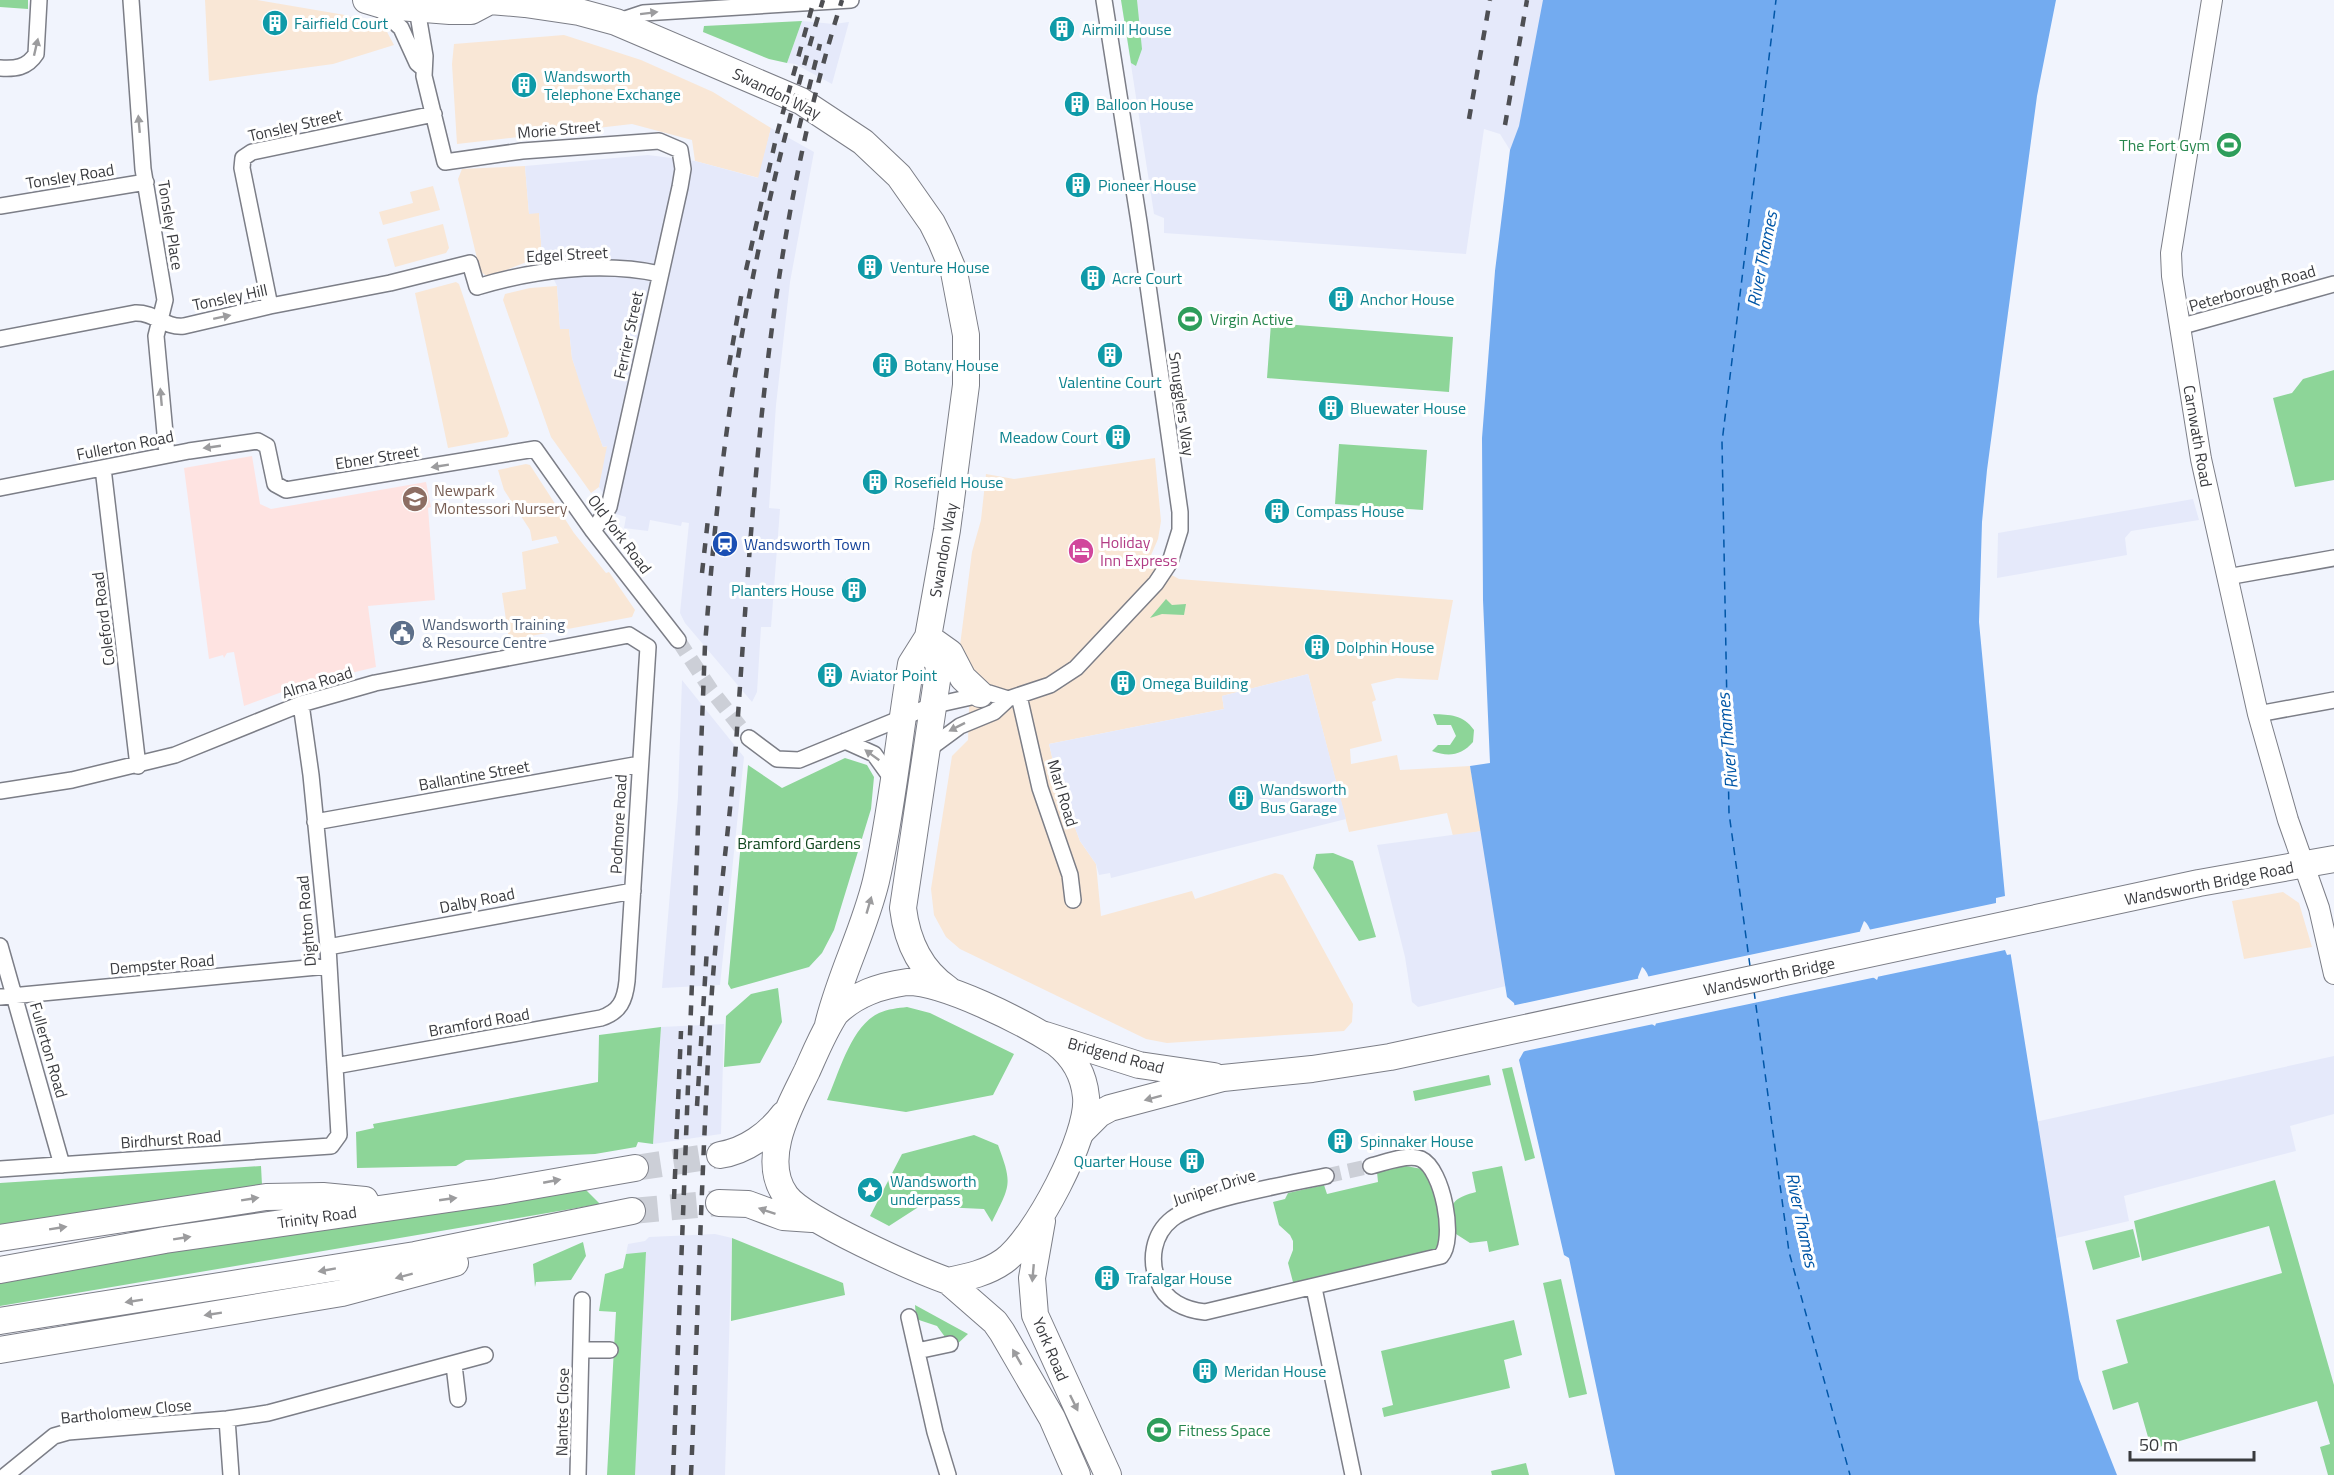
<svg xmlns="http://www.w3.org/2000/svg" width="2334" height="1475" viewBox="0 0 2334 1475" font-family="'Titillium Web',sans-serif">
	<rect width="100%" height="100%" fill="#f1f4fd"/>
	<path fill="#f9e7d6" d="M205,0h52l88,15 41,15 8,15 -61,19 -124,17z
		M564,35l77,25 72,32 58,36 -12,50 -64,-17 -3,-21 -60,-16 -175,20 -5,-80 2,-20z
		M525,166l4,47h10l3,43 -54,21 -8,-6 -22,-92 4,-10z
		M433,186l7,24 -57,15 -4,-13 34,-9 -3,-11z
		M443,224l6,24 -3,5 -51,14 -8,-28z
		M456,282l3,2 50,149 -2,4 -59,11 -33,-155z
		M557,286l3,42h9l3,30 31,89 5,-1 -9,41 -8,6 -40,-56 -48,-137 2,-6 25,-6z
		M1155,458l6,63 -3,18 -10,23 31,17 274,21 -15,80 -41,-2 -26,6 5,16 -4,2 10,39 -32,8 1,15 46,-9 3,15 70,-4 12,65 -29,5 -6,-23 -98,19 -41,-158 -86,22 2,13 -175,35 9,38 22,59 16,23 5,52 91,-25 3,8 80,-26 8,2 70,129 -1,18 -8,9 -177,12 -21,-4 -186,-90 -14,-12 -12,-22 -3,-26 21,-133 16,-16 2,-61 -12,-18 14,-109 9,-32 5,-46 28,5z
		M526,464l4,1 44,68 32,40 3,-1 26,38 -3,7 -123,23 -7,-47 24,-4 -4,-37 37,-9 -3,-7 -24,5 -2,-11 -26,-40 -6,-20z
		M2283,892l16,11 13,44 -68,12 -12,-58z"/>
	<path fill="#e5e9fa" d="M1121,0h458l-69,150 -10,-16 -16,-5 -18,125 -302,-21v-15l-10,-4z
		M802,21l32,3 15,-2 -17,62 -37,-20 -8,-1z
		M771,128l43,24 -24,130 -14,123 -7,103 11,1 -9,118h-10l-4,65 -5,10 -67,-79 -5,-10 9,-90 -7,-1 -1,4 -31,-6 -2,11 -24,-3 2,-11 -10,-3 -17,-27 8,-41 -4,1 -20,-54 -11,-35 -3,-29h-9l-3,-43 -15,-30 -3,-43 -10,1 -4,-48 123,-11 47,6 63,17z
		M2193,499l6,21 -68,11 -6,7 2,17 -130,23 1,-45z
		M1308,674l38,145 -235,59 -1,-5 -11,2 -3,-11 -16,-23 -22,-59 -9,-38 175,-35 -2,-13z
		M682,680l62,77 -24,228 -58,3 16,-191z
		M1482,831l24,155 -88,21 -6,-5 -7,-45 -28,-112z
		M724,1024l-3,110 -68,10 8,-117z
		M2334,1056v58l-44,12 6,25 -172,45 5,25 -73,17 -21,-116z
		M715,1234l17,4 -7,237h-105l4,-210 4,-21 17,-3 4,-4z"/>
	<path fill="#fee3e1" d="M252,456l8,48 11,5 155,-27 5,25 -3,1 7,92 -67,6 8,61 -75,18 -57,21 -10,-54 -7,1 -3,5 -1,-3 -14,4 -25,-191z"/>
	<path fill="#8dd598" d="M0,0h28v9l-28,-2z
		M802,21l-15,42 -18,-4 -66,-27 1,-6z
		M1271,323l182,14 -4,55 -182,-14z
		M2334,370v110l-39,7 -22,-89 19,-5 11,-14z
		M1339,444l88,6 -4,60 -88,-6z
		M1166,599l6,6 14,-1 -2,11 -22,-1 -12,4z
		M1433,714c17,1 30,0 41,16l-1,12c-12,14 -25,15 -41,9l6,-6h12l6,-9 -5,-11h-14z
		M845,758l22,7 7,12 -3,32 -37,121 -12,23 -13,14 -78,22 -3,-5 20,-219 34,23z
		M1333,853l20,8 23,76 -17,4 -46,-73 3,-14z
		M778,988l4,34 -22,41 -36,4 2,-51 25,-22z
		M907,1007l23,6 84,41 -21,41 -87,17 -79,-12c12,-27 24,-74 52,-87 9,-4 19,-5 28,-6z
		M661,1027l-8,117 -15,-2 -2,5 -41,7 -129,6 -10,6 -99,2 -1,-36 18,-4 -1,-4 225,-42 1,-47z
		M1512,1067l23,91 -10,3 -23,-92z
		M1489,1075l2,10 -76,16 -2,-10z
		M974,1135l24,10c15,40 12,40 -6,77l-8,-13 -64,-3 -31,20 -19,-10 32,-62z
		M261,1166l1,19 -262,45v-47z
		M1406,1166l16,3 11,15 11,49 -7,18 -143,35 -6,-23 5,-13v-9l-3,-6 -11,-10 -6,-23 12,-3 3,-6 36,-8 3,9 51,-12 -1,-10z
		M1502,1166l17,79 -30,7 -2,-11 -17,2 -14,-9c-6,-27 -10,-34 20,-42l-4,-20z
		M2275,1180l59,205v90h-6l-8,-28 10,-3 -13,-43 -158,46 -1,-5 -8,2 -12,-42 -25,8 -11,-39 26,-8 -12,-43 166,-47 -13,-47 -127,35 -8,-40z
		M583,1187l17,17 -600,102v-27l15,-3z
		M2133,1229l7,28 -47,13 -8,-29z
		M732,1238l111,45 2,12 -114,26z
		M583,1242l3,14 -15,24 -35,2 -1,5 -2,-23z
		M1561,1279l26,115 -18,4 -26,-115z
		M915,1305l53,29 -15,14 -16,-22 -21,-7z
		M1514,1320l8,35 -18,5 6,28 -126,29 -2,-9 11,-3 -12,-54z
		M1526,1463l3,12h-37l-1,-4z"/>
	<path fill="#8fda9a" d="M1121,0h16l5,49 -6,17 -5,-3z
		M646,1252l-11,223h-28l9,-163 -17,-1 6,-37 18,-6 3,-14z"/>
	<path fill="#73abf0" fill-rule="evenodd" d="M1543,0h513l-19,96 -50,374 -5,52 -3,100 26,274 1,29 73,454 38,96h-502l-46,-217 -5,-3 -45,-195 5,-9 -10,-48 -7,-6 -37,-231 20,-3 -7,-163 -1,-162 13,-167 15,-121 9,-24zM1864,921c9,4 18,51 13,59l-7,-5 -10,-44zM1642,967c9,4 18,50 13,59l-8,-5 -9,-44z"/>
	<path fill="#f1f4fd" d="M2005,896l3,5 4,53 -5,1 -2,-5 -484,102v4l-4,1 4,-6 -10,-45 130,-28 9,42 4,2 -8,-45 217,-46 10,43 3,2 -8,-46 128,-27v-5z"/>
	<g fill="none" stroke-linecap="round" stroke-linejoin="round">
		<path stroke="#0156a7" stroke-width="1.5" stroke-dasharray="8 6" stroke-linecap="butt" d="M1750,966l-21,-153 -7,-371 54,-442
			M1754,991l35,261 61,223"/>
		<path stroke="#cccfd7" stroke-width="15" stroke-dasharray="15 8" stroke-linecap="butt" d="M678,640l33,50 38,48
			M1326,1176l45,-10"/>
		<path stroke="#cccfd7" stroke-width="26" stroke-dasharray="26 13" stroke-linecap="butt" d="M635,1168l85,-13
			M632,1211l87,-8"/>
		<g stroke="#7c7e87" stroke-width="18">
			<path id="minor" d="M131,0l12,169 22,131 -9,36 11,119
				M378,7l23,21 16,35 6,5
				M417,9l8,47 -1,20 21,86 77,-11 137,-10 21,9 3,19 -3,18 -71,320 -16,24
				M616,22l27,-9 208,-13
				M0,68c15,1 27,0 36,-14l3,-54
				M0,206l146,-24
				M270,306l-28,-138 1,-10 9,-6 182,-38
				M2179,327l155,-43
				M0,339l135,-26c20,-1 29,15 49,13l86,-20 120,-23 80,-20 7,24c56,-17 124,-26 183,-13
				M103,468l35,298
				M0,488l189,-37 69,-10 9,5 8,38 11,6 249,-41 58,82 85,109
				M2227,577l107,-19
				M1019,696l21,92 30,87 3,25
				M2258,714l76,-14
				M749,738l28,21 22,1 132,-54 58,-13 19,6
				M845,741l29,13 18,25
				M926,751l34,-25 34,-14 14,-13 42,-14 26,-17 80,-85 14,-21 10,-32v-18l-41,-290 -35,-222
				M0,791l72,-11 103,-25 126,-51 74,-21 254,-48 19,12 -21,334c-2,19 -7,31 -26,37l-266,48
				M315,822l325,-58
				M0,946l62,219
				M328,947l305,-56
				M0,997l328,-31
				M0,1169l331,-23 8,-11 -11,-188 -17,-172 -10,-71
				M1326,1176c-34,7 -130,24 -154,43 -19,15 -23,41 -14,62 7,20 27,29 47,31l236,-56c15,-16 2,-87 -20,-97 -13,-6 -37,4 -50,7
				M1314,1288l39,187
				M909,1317l26,115 13,43
				M581,1350h29
				M917,1351l33,-7
				M454,1365l4,34
				M227,1419l4,56
				M6,1475l48,-39 14,-4 159,-13 41,-6 217,-58
				M578,1475l4,-175"/>
		</g>
		<g stroke="#7c7e87" stroke-width="22">
			<path id="tertiary" d="M2212,0l-41,253 1,23 29,183 57,255 30,106 31,88 15,66"/>
		</g>
		<g stroke="#7c7e87" stroke-width="28">
			<path id="primary" d="M1045,1035l94,30 75,11
				M1082,1131l17,-17 11,-6 113,-30 89,-9 78,-12 809,-174 135,-24"/>
		</g>
		<g stroke="#7c7e87" stroke-width="28">
			<path id="trunk" d="M366,0l20,6 64,5h21l19,-10 35,3 54,8 37,10 185,79 62,41 36,34 33,47 9,18 13,31 12,63v50l-19,145 -19,107 -17,27c-12,71 -19,148 -35,217 -12,50 -36,94 -48,144
				M928,637l11,30 -36,241c4,33 17,62 45,81
				M936,643l14,10 13,25 17,16
				M907,982c38,0 116,40 149,61 18,14 28,32 30,54 4,38 -51,142 -82,164 -17,12 -36,16 -56,20 -31,-11 -144,-61 -162,-85 -27,-37 4,-90 21,-125 9,-20 17,-40 29,-58 20,-19 43,-27 71,-31z
				M720,1155c26,-4 49,-21 64,-41
				M719,1203l29,1 35,13 29,2
				M1042,1221l-10,57 3,37 73,160
				M0,1238l266,-41 57,-1 42,4
				M0,1270l165,-30 332,-48 138,-24
				M948,1281l47,41 7,10 50,86 25,57
				M0,1321l415,-66 217,-44
				M0,1350l342,-57 113,-30"/>
		</g>
		<use href="#minor" stroke="#fff" stroke-width="15"/>
		<use href="#tertiary" stroke="#fff" stroke-width="20"/>
		<use href="#primary" stroke="#fff" stroke-width="26"/>
		<use href="#trunk" stroke="#fff" stroke-width="26"/>
		<path stroke="#4e4f53" stroke-width="4.5" stroke-dasharray="10 10" stroke-linecap="butt" d="M1469,119l21,-119
			M1505,125l22,-125
			M799,128l21,-84
			M746,270l31,-136 37,-134
			M729,365l13,-74
			M702,573l6,-54
			M697,1106l10,-158
			M674,1199l7,-168
			M673,1475l32,-830c5,-62 10,-124 18,-185 19,-155 55,-310 100,-460
			M691,1475c7,-162 11,-323 21,-485 6,-87 19,-173 25,-260 17,-246 30,-494 105,-730"/>
	</g>
	<defs><path id="oneway-solid" d="M-6-.8H1V-3.2L6.5 0L1 3.2V.8H-6Z" transform="scale(1.5)"/></defs>
	<g fill="#9c9c9e">
		<use href="#oneway-solid" transform="translate(649 13) rotate(-7)"/>
		<use href="#oneway-solid" transform="translate(36 47) rotate(-77)"/>
		<use href="#oneway-solid" transform="translate(139 124) rotate(-95)"/>
		<use href="#oneway-solid" transform="translate(222 317) rotate(-12)"/>
		<use href="#oneway-solid" transform="translate(161 397) rotate(-95)"/>
		<use href="#oneway-solid" transform="translate(212 447) rotate(172)"/>
		<use href="#oneway-solid" transform="translate(440 466) rotate(171)"/>
		<use href="#oneway-solid" transform="translate(957 727) rotate(153)"/>
		<use href="#oneway-solid" transform="translate(872 755) rotate(-144)"/>
		<use href="#oneway-solid" transform="translate(869 905) rotate(-74)"/>
		<use href="#oneway-solid" transform="translate(1153 1098) rotate(165)"/>
		<use href="#oneway-solid" transform="translate(552 1181) rotate(-11)"/>
		<use href="#oneway-solid" transform="translate(250 1199) rotate(-9)"/>
		<use href="#oneway-solid" transform="translate(448 1199) rotate(-8)"/>
		<use href="#oneway-solid" transform="translate(767 1211) rotate(-161)"/>
		<use href="#oneway-solid" transform="translate(58 1228) rotate(-9)"/>
		<use href="#oneway-solid" transform="translate(182 1238) rotate(-9)"/>
		<use href="#oneway-solid" transform="translate(327 1270) rotate(170)"/>
		<use href="#oneway-solid" transform="translate(1033 1273) rotate(95)"/>
		<use href="#oneway-solid" transform="translate(404 1276) rotate(165)"/>
		<use href="#oneway-solid" transform="translate(134 1301) rotate(171)"/>
		<use href="#oneway-solid" transform="translate(213 1314) rotate(171)"/>
		<use href="#oneway-solid" transform="translate(1017 1357) rotate(-120)"/>
		<use href="#oneway-solid" transform="translate(1074 1403) rotate(64)"/>
	</g>
	<defs>
		<g id="building-disc" transform="scale(1.35)"><circle r="9.5" fill="#0f9aa8" stroke="#fff"/><path d="M-4-6H4V6H1V3H-1V6H-4ZM-2.5-4.3h1.7v1.8h-1.7ZM.8-4.3h1.7v1.8H.8ZM-2.5-1h1.7V.8h-1.7ZM.8-1h1.7V.8H.8Z" fill="#fff"/></g>
		<g id="stadium-disc" transform="scale(1.35)"><circle r="9.5" fill="#2e9e5b" stroke="#fff"/><path d="M0-5a6.5 5 0 1 0 0 10a6.5 5 0 1 0 0-10ZM-3.5-1.8h7v3.6h-7Z" fill="#fff"/></g>
		<g id="school-disc" transform="scale(1.35)"><circle r="9.5" fill="#8d6e63" stroke="#fff"/><path d="M0-5L7-2L0 1L-7-2ZM-4 1L0 2.5L4 1V4Q0 6-4 4Z" fill="#fff"/></g>
		<g id="station-disc" transform="scale(1.35)"><circle r="9.5" fill="#1a4fb4" stroke="#fff"/><path d="M-3-6H3Q5-6 5-4V2Q5 4 3 4L4.5 6H3L1.5 4h-3L-3 6H-4.5L-3 4Q-5 4-5 2V-4Q-5-6-3-6ZM-3.5-4v3h7v-3ZM-3.5 1v1.5H-2V1ZM2 1v1.5H3.5V1Z" fill="#fff"/></g>
		<g id="hotel-disc" transform="scale(1.35)"><circle r="9.5" fill="#d1479c" stroke="#fff"/><path d="M-6-4.5h1.5V1H6V5H4.5V3h-9V5H-6ZM-4 0a1.8 1.8 0 1 1 3.6 0ZM.5 0V-2.5h3Q6-2.5 6 0Z" fill="#fff"/></g>
		<g id="civic-disc" transform="scale(1.35)"><circle r="9.5" fill="#5c6f8a" stroke="#fff"/><path d="M-.6-6.5H3V-4.5H.6V-3L4-1V1h2V6H-6V1h2V-1L-.6-3ZM-1.2 2.5V6h2.4V2.5Z" fill="#fff"/></g>
		<g id="sight-disc" transform="scale(1.35)"><circle r="9.5" fill="#0f9aa8" stroke="#fff"/><path d="M0-6L1.8-2.2L6-1.7L2.9 1.2L3.7 5.4L0 3.3L-3.7 5.4L-2.9 1.2L-6-1.7L-1.8-2.2Z" fill="#fff"/></g>
	</defs>
	<g fill-rule="evenodd">
		<use href="#building-disc" x="275" y="23"/>
		<use href="#building-disc" x="1062" y="29"/>
		<use href="#building-disc" x="524" y="85"/>
		<use href="#building-disc" x="1077" y="104"/>
		<use href="#stadium-disc" x="2229" y="145"/>
		<use href="#building-disc" x="1078" y="185"/>
		<use href="#building-disc" x="870" y="267"/>
		<use href="#building-disc" x="1093" y="278"/>
		<use href="#building-disc" x="1341" y="299"/>
		<use href="#stadium-disc" x="1190" y="319"/>
		<use href="#building-disc" x="1110" y="355"/>
		<use href="#building-disc" x="885" y="365"/>
		<use href="#building-disc" x="1331" y="408"/>
		<use href="#building-disc" x="1118" y="437"/>
		<use href="#building-disc" x="875" y="482"/>
		<use href="#school-disc" x="415" y="499"/>
		<use href="#building-disc" x="1277" y="511"/>
		<use href="#station-disc" x="725" y="544"/>
		<use href="#hotel-disc" x="1081" y="551"/>
		<use href="#building-disc" x="854" y="590"/>
		<use href="#civic-disc" x="402" y="633"/>
		<use href="#building-disc" x="1317" y="647"/>
		<use href="#building-disc" x="830" y="675"/>
		<use href="#building-disc" x="1123" y="683"/>
		<use href="#building-disc" x="1241" y="798"/>
		<use href="#building-disc" x="1340" y="1141"/>
		<use href="#building-disc" x="1192" y="1161"/>
		<use href="#sight-disc" x="870" y="1190"/>
		<use href="#building-disc" x="1107" y="1278"/>
		<use href="#building-disc" x="1205" y="1371"/>
		<use href="#stadium-disc" x="1159" y="1430"/>
	</g>
	<g text-anchor="middle" dominant-baseline="central" stroke-width="6" stroke-linejoin="round" paint-order="stroke">
		<g font-size="16" fill="#0d838f" stroke="#fff" text-anchor="start">
			<text x="294" y="23">Fairfield Court</text>
			<text x="1082" y="29">Airmill House</text>
			<text x="544" y="76">Wandsworth<tspan x="544" dy="18">Telephone Exchange</tspan></text>
			<text x="1096" y="104">Balloon House</text>
			<text x="1098" y="185">Pioneer House</text>
			<text x="890" y="267">Venture House</text>
			<text x="1112" y="278">Acre Court</text>
			<text x="1360" y="299">Anchor House</text>
			<text x="904" y="365">Botany House</text>
			<text x="1110" y="382" text-anchor="middle">Valentine Court</text>
			<text x="1350" y="408">Bluewater House</text>
			<text x="1098" y="437" text-anchor="end">Meadow Court</text>
			<text x="894" y="482">Rosefield House</text>
			<text x="1296" y="511">Compass House</text>
			<text x="834" y="590" text-anchor="end">Planters House</text>
			<text x="1336" y="647">Dolphin House</text>
			<text x="850" y="675">Aviator Point</text>
			<text x="1142" y="683">Omega Building</text>
			<text x="1260" y="789">Wandsworth<tspan x="1260" dy="18">Bus Garage</tspan></text>
			<text x="1360" y="1141">Spinnaker House</text>
			<text x="1172" y="1161" text-anchor="end">Quarter House</text>
			<text x="890" y="1181">Wandsworth<tspan x="890" dy="18">underpass</tspan></text>
			<text x="1126" y="1278">Trafalgar House</text>
			<text x="1224" y="1371">Meridan House</text>
		</g>
		<g font-size="16" fill="#393a3e" stroke="#fff">
			<text transform="translate(777 93) rotate(26)">Swandon Way</text>
			<text transform="translate(295 125) rotate(-13)">Tonsley Street</text>
			<text transform="translate(559 129) rotate(-5)">Morie Street</text>
			<text transform="translate(70 176) rotate(-9)">Tonsley Road</text>
			<text transform="translate(171 225) rotate(81)">Tonsley Place</text>
			<text transform="translate(567 254) rotate(-3)">Edgel Street</text>
			<text transform="translate(2252 288) rotate(-16)">Peterborough Road</text>
			<text transform="translate(230 297) rotate(-12)">Tonsley Hill</text>
			<text transform="translate(628 335) rotate(-78)">Ferrier Street</text>
			<text transform="translate(1182 404) rotate(82)">Smugglers Way</text>
			<text transform="translate(2198 436) rotate(80)">Carnwath Road</text>
			<text transform="translate(125 445) rotate(-11)">Fullerton Road</text>
			<text transform="translate(377 457) rotate(-9)">Ebner Street</text>
			<text transform="translate(620 534) rotate(53)">Old York Road</text>
			<text transform="translate(943 550) rotate(-80)">Swandon Way</text>
			<text transform="translate(103 619) rotate(-97)">Coleford Road</text>
			<text transform="translate(317 682) rotate(-17)">Alma Road</text>
			<text transform="translate(474 775) rotate(-10)">Ballantine Street</text>
			<text transform="translate(1063 793) rotate(73)">Marl Road</text>
			<text transform="translate(618 824) rotate(-87)">Podmore Road</text>
			<text transform="translate(2209 883) rotate(-11)">Wandsworth Bridge Road</text>
			<text transform="translate(477 900) rotate(-11)">Dalby Road</text>
			<text transform="translate(306 921) rotate(-95)">Dighton Road</text>
			<text transform="translate(162 964) rotate(-5)">Dempster Road</text>
			<text transform="translate(1769 976) rotate(-12)">Wandsworth Bridge</text>
			<text transform="translate(479 1022) rotate(-10)">Bramford Road</text>
			<text transform="translate(49 1050) rotate(74)">Fullerton Road</text>
			<text transform="translate(1116 1055) rotate(15)">Bridgend Road</text>
			<text transform="translate(171 1139) rotate(-4)">Birdhurst Road</text>
			<text transform="translate(1214 1187) rotate(-18)">Juniper Drive</text>
			<text transform="translate(317 1217) rotate(-8)">Trinity Road</text>
			<text transform="translate(1051 1349) rotate(67)">York Road</text>
			<text transform="translate(126 1411) rotate(-6)">Bartholomew Close</text>
			<text transform="translate(562 1412) rotate(-89)">Nantes Close</text>
		</g>
		<g font-size="16" fill="#27864d" stroke="#fff" text-anchor="start">
			<text x="2210" y="145" text-anchor="end">The Fort Gym</text>
			<text x="1210" y="319">Virgin Active</text>
			<text x="1178" y="1430">Fitness Space</text>
		</g>
		<g font-size="16" fill="#785e54" stroke="#fff" text-anchor="start">
			<text x="434" y="490">Newpark<tspan x="434" dy="18">Montessori Nursery</tspan></text>
		</g>
		<g font-size="16" fill="#b23c85" stroke="#fff" text-anchor="start">
			<text x="1100" y="542">Holiday<tspan x="1100" dy="18">Inn Express</tspan></text>
		</g>
		<g font-size="16" fill="#164399" stroke="#fff" text-anchor="start">
			<text x="744" y="544">Wandsworth Town</text>
		</g>
		<g font-size="16" fill="#4e5e75" stroke="#fff" text-anchor="start">
			<text x="422" y="624">Wandsworth Training<tspan x="422" dy="18">&amp; Resource Centre</tspan></text>
		</g>
		<g font-size="16" fill="#11481f" stroke="#fff">
			<text x="799" y="843">Bramford Gardens</text>
		</g>
		<g font-size="18" font-style="italic" fill="#0156a7" stroke="#fff">
			<text transform="translate(1762 259) rotate(-79)">River Thames</text>
			<text transform="translate(1727 741) rotate(-95)">River Thames</text>
			<text transform="translate(1802 1220) rotate(78)">River Thames</text>
		</g>
	</g>
	<path d="M2130 1451v9h124v-9" fill="none" stroke="#393a3e" stroke-width="3"/>
	<text x="2139" y="1451" font-size="18" fill="#393a3e" stroke="#ffffff" stroke-width="4.5" paint-order="stroke">50 m</text>
</svg>
